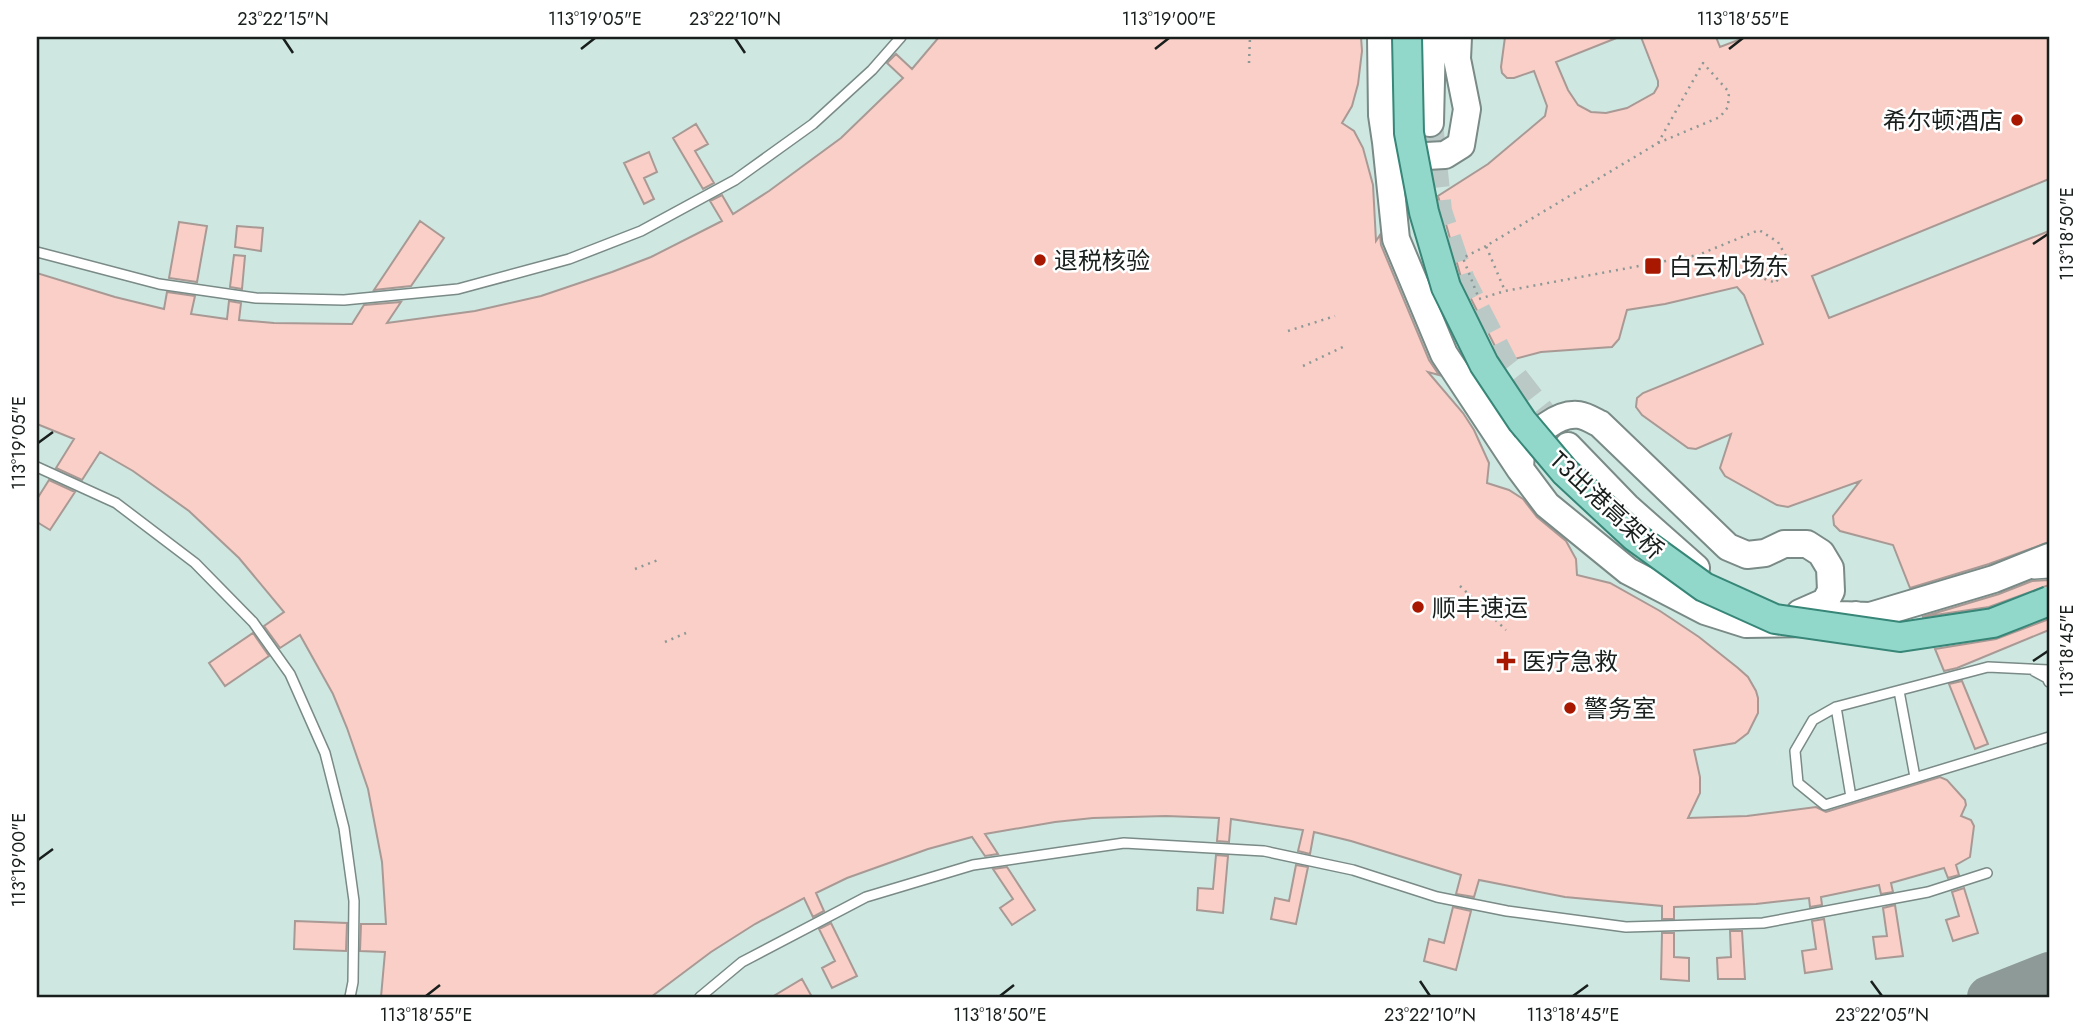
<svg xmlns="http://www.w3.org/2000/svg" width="2086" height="1034" viewBox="0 0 2086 1034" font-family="Jost,'Noto Sans SC',sans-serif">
	<rect width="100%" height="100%" fill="#e3f4f0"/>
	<path fill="#cee8e1" d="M37,37h2012v960h-2012z"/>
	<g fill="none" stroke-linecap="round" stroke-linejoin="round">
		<path stroke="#8e9a97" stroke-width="42" d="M1988,997l61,-24"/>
	</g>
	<path fill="#f9cfc7" stroke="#a99995" stroke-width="2" d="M939,37h422l1,14 -4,33 -6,22 -10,17 12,8 9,17 10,37 3,56 4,-6 1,10 48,115 10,15 -11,-3 35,41 11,17 15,33 -2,20 22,7 14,9 14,18 29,24 10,18 1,16 33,8 50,28 39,26 39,31 10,9 8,14 2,7v15l-10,20 -13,10 -41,7 6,27v16l-12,25 59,-2 69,-9 10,5 114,-35 7,3 18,20 1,5 -5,11 10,4 3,6 -4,31 -14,8 3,10 -11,3 -4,-10 -53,15 2,9 -12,2 -2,-9 -58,12 1,8 -12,2 -1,-9 -53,6 -82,3v12h-12v-13l-97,-9 -86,-17 -5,17 -18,-3 5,-19 -110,-34 -37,-9 -4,22 -12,-3 5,-21 -72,-11 -2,23 -12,-1 2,-23 -53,-2 -73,2 -38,4 -70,12 13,20 -13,2 -13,-19 -44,12 -81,29 -31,15 8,18 -11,6 -9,-19 -49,26 -44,28 -60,45h-270l4,-45 -25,-1 1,-27h25l-4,-62 -14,-73 -21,-61 -14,-34 -33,-59 -20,13 -16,-22 20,-14 -45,-54 -50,-47 -56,-40 -33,-19 -18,28 -26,-12 18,-29 -37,-15v-151l78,24 49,12 3,-17 28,4 -4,18 36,5 2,-18 12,2 -2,17 35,3 78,1 12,-19 37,-3 -14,21 88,-12 66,-15 71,-24 39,-15 71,-36 -12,-20 12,-6 11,19 36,-23 72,-53 62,-60 -16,-15 9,-9 16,15z
		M1505,37h114l-63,25 12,28 10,15 13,7 15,1 21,-5 27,-15 4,-7v-5l-17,-44h75l4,10 26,-10h303v142l-237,97 17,42 220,-87v311l-60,22 -79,24 -17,-43 -53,-14 -6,-6 -1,-9 27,-35 -72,26 -11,-2 -52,-29 -5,-8 11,-34 -35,15 -8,-1 -46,-33 -6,-8 1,-9 6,-5 120,-49 -19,-49 -7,-8 -72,17 -38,6 -8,29 -7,8 -71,5 -38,10 -41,-81 -24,-85 50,-32 57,-48 2,-10 -13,-35 -20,7h-7l-5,-5 -1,-6z
		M696,124l12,20 -13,7 19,32 -11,6 -30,-51z
		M649,152l8,20 -13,6 10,21 -10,5 -20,-41z
		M420,221l24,17 -33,48 -37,4z
		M179,222l28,4 -10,56 -28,-4z
		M237,226l26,2 -2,23 -26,-4z
		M234,255l11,1 -3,33 -12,-2z
		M49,480l26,12 -25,38 -13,-8v-23z
		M2049,580v5l-60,22 -67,10 77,-23 33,-13z
		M2049,619v11l-92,38 -13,3 -9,-22 61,-10z
		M253,633l16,23 -44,30 -16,-23z
		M1962,681l26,63 -13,5 -26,-65z
		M1216,855l12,1 -5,57 -26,-3 1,-22 15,1z
		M1296,865l12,2 -12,57 -25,-5 4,-21 14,3z
		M1007,867l28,43 -23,15 -12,-17 13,-9 -20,-30z
		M1964,888l14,45 -25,8 -7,-21 13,-4 -7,-24z
		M1895,905l8,51 -27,3 -3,-22 14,-1 -4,-28z
		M1453,907l18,4 -15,59 -32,-9 5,-22 15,4z
		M1824,919l8,50 -27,4 -3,-22 14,-2 -4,-28z
		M295,921l52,2 -1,28 -52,-2z
		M831,923l26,53 -25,12 -10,-20 13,-7 -16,-32z
		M1730,931h12l3,48h-27l-1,-21 14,-1z
		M1662,933h12v24l15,1v23l-28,-2z
		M802,979l10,18h-40z"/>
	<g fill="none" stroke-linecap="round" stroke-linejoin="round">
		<path stroke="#bac9c6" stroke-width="26" stroke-dasharray="26 13" stroke-linecap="butt" d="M1430,123l9,88 23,69 44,86 58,74"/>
		<g stroke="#7a8a86" stroke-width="12">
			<path id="lane" d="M37,252l122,32 97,14 88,2 114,-11 111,-30 72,-28 94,-51 78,-56 59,-54 29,-33
				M37,467l79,36 79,60 58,59 37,52 35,79 19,75 10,73 -1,81 -3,15
				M2034,574l15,-1
				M2049,670l-61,-3 -152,40 -23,13 -18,31 3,32 27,22 224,-68
				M2034,671l13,7 2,4
				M1899,691l16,86
				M1836,707l15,90
				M700,997l42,-35 124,-65 107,-32 151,-22 140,8 89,19 84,27 70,14 119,16 137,-4 165,-31 59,-19"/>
		</g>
		<g stroke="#7a8a86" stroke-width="30">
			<path id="secondary" d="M1381,37l1,78 4,27 21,15 38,-2 16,-10 6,-36 -10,-50 1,-22
				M1430,123l2,-86
				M1386,142l10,97 48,115 76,115
				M1568,446l59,61 69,61
				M1800,613l25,-11 6,-11 -1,-23 -9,-15 -14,-9h-23l-19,9 -18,2 -19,-8 -128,-123c-6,-3 -14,-8 -21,-9 -23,-3 -44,20 -58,35l-1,19 27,36 81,66 77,40 41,13 68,-1 42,-8
				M1839,615l31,1 124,-37 55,-22"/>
		</g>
		<path stroke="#8c9895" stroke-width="2.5" stroke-dasharray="2 5" stroke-linecap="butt" d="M1249,63l1,-26
			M1658,143l62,-26 8,-10 1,-15 -26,-29 -45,80 -172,103 19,45 193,-36 78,28 11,-25 -9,-16 -19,-12 -61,25
			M1486,246l-23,12 16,41 26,-8
			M1288,331l47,-15
			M1303,366l44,-21
			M635,569l23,-9
			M1460,586l46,44
			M665,642l21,-9"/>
		<use href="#lane" stroke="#fff" stroke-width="9"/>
		<use href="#secondary" stroke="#fff" stroke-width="26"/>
		<g stroke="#378677" stroke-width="32" stroke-linecap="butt">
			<path id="primary-bridge" d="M1407,37l2,96 15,79 22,75 38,77 38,57 43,51 70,65 69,50 71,32 125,18 93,-14 56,-22"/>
		</g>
		<use href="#primary-bridge" stroke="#91d8cb" stroke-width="28"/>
	</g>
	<path fill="none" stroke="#181f1d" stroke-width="2.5" d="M283,38l10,15M735,38l10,15M581,49l14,-11M1155,49l14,-11M1729,49l14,-11M2033,244l15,-10M38,443l15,-11M2033,661l15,-10M38,860l15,-11M1420,981l10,15M1871,981l11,15M426,996l14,-11M1000,996l14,-11M1573,996l15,-11"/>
	<g fill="#a81700" stroke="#fff" stroke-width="2.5">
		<circle cx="2017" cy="120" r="7"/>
		<circle cx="1040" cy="260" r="7"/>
		<rect x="1644" y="257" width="18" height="18" rx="3.5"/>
		<circle cx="1418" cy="607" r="7"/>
		<path d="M1502.5 650.5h7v7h7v7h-7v7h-7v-7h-7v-7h7z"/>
		<circle cx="1570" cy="708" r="7"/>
	</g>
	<g text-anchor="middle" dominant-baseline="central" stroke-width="5" stroke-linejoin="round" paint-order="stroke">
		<g font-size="24" fill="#181f1d" stroke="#fff" text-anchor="start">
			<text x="2003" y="120" text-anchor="end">希尔顿酒店</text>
			<text x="1054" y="260">退税核验</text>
			<text x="1669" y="266">白云机场东</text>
			<text x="1432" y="607">顺丰速运</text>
			<text x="1522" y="661">医疗急救</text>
			<text x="1584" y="708">警务室</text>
		</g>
		<g font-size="24" fill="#181f1d" stroke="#fff">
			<text transform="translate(1607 505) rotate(43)">T3出港高架桥</text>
		</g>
	</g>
	<rect width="2086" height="1034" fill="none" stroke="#ffffff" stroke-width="77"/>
	<rect x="38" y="38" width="2010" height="958" fill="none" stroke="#181f1d" stroke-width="2.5"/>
	<g font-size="18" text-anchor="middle" fill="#181f1d">
		<text x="283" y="25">23°22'15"N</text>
		<text x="595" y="25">113°19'05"E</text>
		<text x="735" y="25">23°22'10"N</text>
		<text x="1169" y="25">113°19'00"E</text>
		<text x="1743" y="25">113°18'55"E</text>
		<text transform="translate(2067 234) rotate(-90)" y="6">113°18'50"E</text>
		<text transform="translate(19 443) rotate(-90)" y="6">113°19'05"E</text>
		<text transform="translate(2067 651) rotate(-90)" y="6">113°18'45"E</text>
		<text transform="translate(19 860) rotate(-90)" y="6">113°19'00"E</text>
		<text x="426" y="1021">113°18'55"E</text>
		<text x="1000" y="1021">113°18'50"E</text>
		<text x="1430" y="1021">23°22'10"N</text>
		<text x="1573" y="1021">113°18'45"E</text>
		<text x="1882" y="1021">23°22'05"N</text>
	</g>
</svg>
